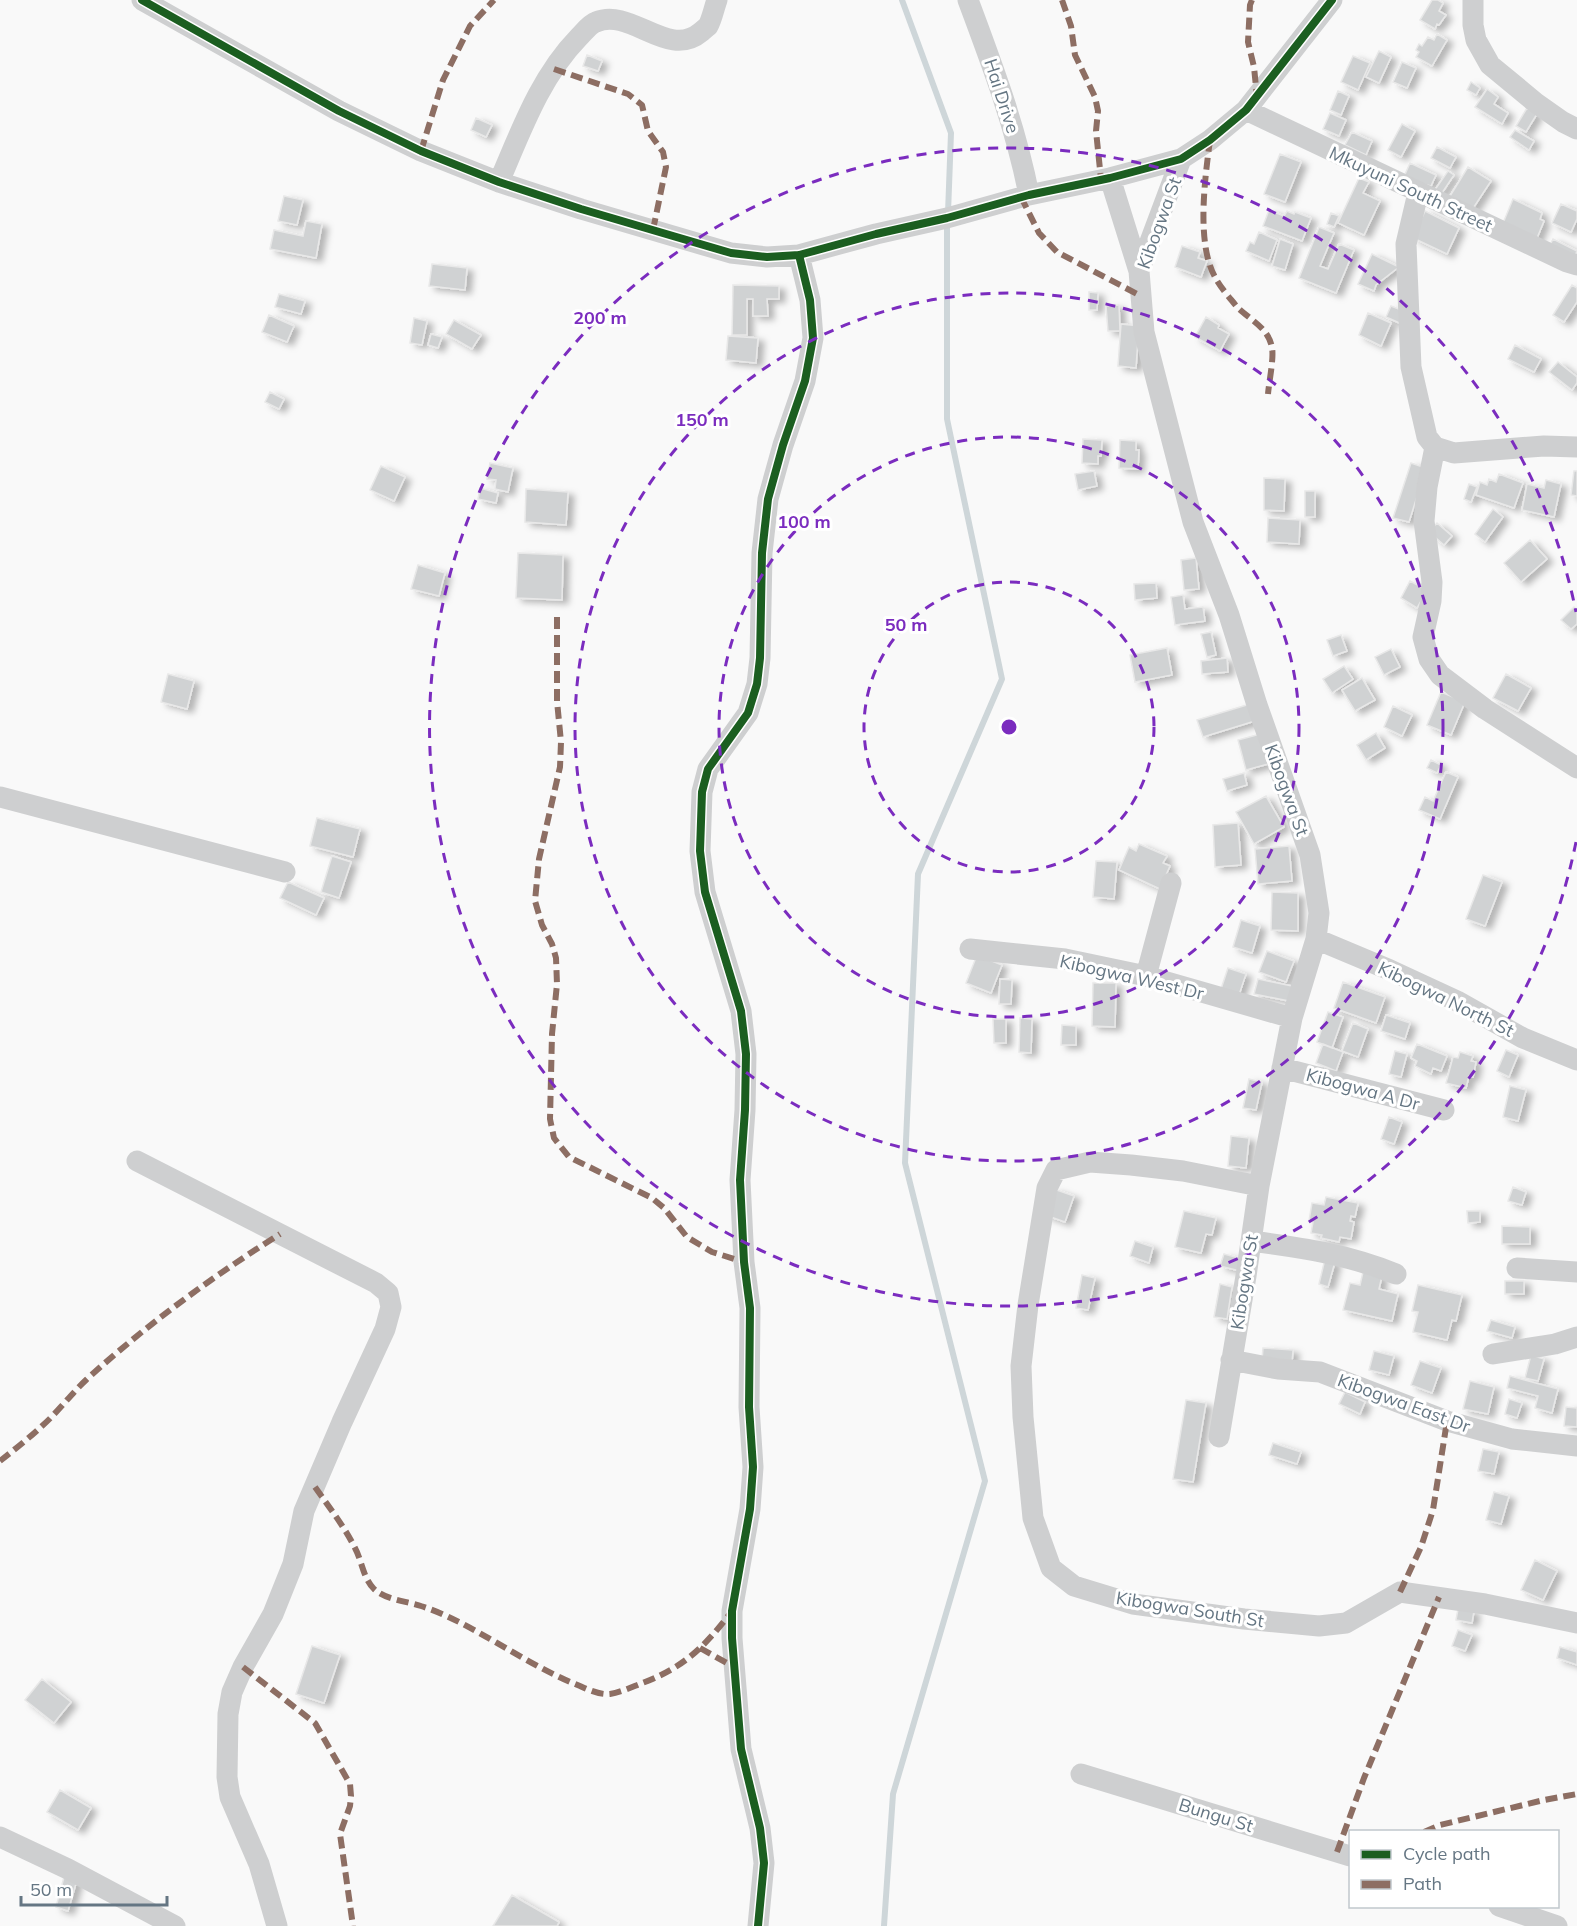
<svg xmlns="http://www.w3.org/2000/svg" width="1577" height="1926" viewBox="0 0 1577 1926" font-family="Mulish,sans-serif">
	<defs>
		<filter id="shadow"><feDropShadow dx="6" dy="3.5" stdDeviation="3" flood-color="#0004"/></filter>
	</defs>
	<rect width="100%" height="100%" fill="#f9f9f9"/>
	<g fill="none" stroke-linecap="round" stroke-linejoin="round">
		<path stroke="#ced6d9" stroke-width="6" d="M902,0l49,133 -3,80
			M884,1926l9,-132 92,-313 -80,-318 13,-289 84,-195 -55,-260v-196"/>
	</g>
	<path fill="#d0d2d3" stroke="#e8e8e8" stroke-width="1.5" filter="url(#shadow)" d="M1432,0h6l5,3 -4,8 7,4 -7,10 -2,-1 -2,5 -15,-9z
		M1437,34l10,6 -15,26 -16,-9 3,-5 -3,-2 3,-6 3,2 6,-9 6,3z
		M1379,51l12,6 -12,26 -13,-6z
		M587,55l15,6 -4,10 -15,-5z
		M1353,56l17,7 -12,27 -17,-8z
		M1402,62l14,6 -9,20 -14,-6z
		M1471,82l9,6 -4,7 -9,-5z
		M1487,89l11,8 -4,7 14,9 -6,11 -27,-17z
		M1338,91l11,5 -8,19 -11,-5z
		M1527,108l10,6 -11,18 -10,-6z
		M1330,113l16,7 -7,16 -16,-7z
		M476,118l16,7 -6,12 -15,-7z
		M1402,124l13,7 -14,26 -13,-7z
		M1515,130l19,11 -5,9 -19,-13z
		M1352,132l20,9 -6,14 -21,-10z
		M1437,147l19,10 -6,11 -19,-10z
		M1280,154l21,8 -16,40 -21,-8z
		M1410,163l26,12 -5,11 -28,-7z
		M1468,167l23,14 -19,29 -22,-14z
		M1448,171l6,4 -14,21 -6,-5z
		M1359,178l10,4 -6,11 17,8 -16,34 -26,-12z
		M284,196l19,4 -6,25 -19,-4z
		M1513,199l29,14 -2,6 4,2 -9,22 -34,-15z
		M1561,204l16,7v8l-6,13 -19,-9z
		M1269,210l15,6 3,-5 7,3 1,-2 16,6 -9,23 -39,-15z
		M1425,211l34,17 -12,26 -34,-16z
		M1331,213l8,3 -5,11 -7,-3z
		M306,221l16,3 -6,34 -46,-9 4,-19 29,6z
		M1319,227l15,6 -14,33 8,3 11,-25 15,6 -18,43 -37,-15z
		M1259,232l18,8 -8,21 -23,-10 4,-9 4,2z
		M1280,239l13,5 -8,26 -13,-4z
		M1553,239l24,12 -4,10 -25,-12z
		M1182,246l18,6 -2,6 9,3 -6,16 -26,-10z
		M1372,254l27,13 -23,18 -2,6 -16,-7z
		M432,264l35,4 -2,22 -36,-4z
		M733,285l46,1v13h-12l1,17h-15v-17h-6v36h-15z
		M1572,285l5,3v14l-13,20 -11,-7z
		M1089,292l9,1 -1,17h-8z
		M279,294l26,7 -4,13 -26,-7z
		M1119,305l1,26h-12l-2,-25z
		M1391,306l18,7 -5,12 -18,-8z
		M1368,313l23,10 -10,23 -22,-11z
		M269,315l25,11 -7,16 -25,-10z
		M1206,317l13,8 -1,3 11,6 -9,17 -25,-14z
		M414,318l13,3 -5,24 -12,-2z
		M454,320l27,15 -9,14 -26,-15z
		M1121,324l18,2 -3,42 -18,-2z
		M431,334l11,3 -4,11 -10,-3z
		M728,336l30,2 -2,25 -30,-3z
		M1515,345l26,14 -7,13 -26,-13z
		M1558,362l19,15v6l-5,7 -23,-18z
		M270,392l14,7 -5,10 -14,-7z
		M1083,439l19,1 -1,16h-3v8l-16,-1z
		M1120,440l16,1v9h3l-1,19 -19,-1z
		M490,463l23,5 -5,24 -13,-3 1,-9 -9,-1z
		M1411,463l15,5 -17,54 -16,-4z
		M381,466l24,11 -11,24 -24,-11z
		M1094,471l3,15 -19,4 -3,-16z
		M1574,471h3v25l-6,-1z
		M1499,474l24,9 -9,25 -38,-13 4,-13 7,3 2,-6 7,3z
		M1264,478l21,1 -1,32 -20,-1z
		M1546,480l15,4 -7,33 -32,-7 5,-26 17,4z
		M1469,484l8,3 -6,15 -7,-3z
		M480,488l18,5 -2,10 -18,-4z
		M526,489l42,3 -2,33 -41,-3z
		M1305,491h10v26h-10z
		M1493,509l10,8 -18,25 -10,-8z
		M1268,518l32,2 -1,24 -32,-2z
		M1437,523l15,13 -8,9 -15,-13z
		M1530,540l17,19 -26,23 -17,-19z
		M518,553l45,2 -1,45 -46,-2z
		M1196,558l3,31 -15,1 -3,-30z
		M418,565l27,8 -6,23 -28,-7z
		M1410,581l17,9 -10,18 -16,-10z
		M1156,583l1,15 -22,2 -1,-16z
		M1183,595l2,14 18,-2 2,14 -30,4 -4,-28z
		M1574,607l3,3v14l-6,5 -10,-9z
		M1211,632l5,23 -9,2 -6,-23z
		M1341,635l6,16 -14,5 -6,-16z
		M1167,648l5,27 -37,7 -5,-27z
		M1391,649l9,18 -16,8 -9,-18z
		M1227,658l1,14 -26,2 -1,-13z
		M1344,666l9,13 -21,14 -9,-14z
		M168,674l26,7 -7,28 -26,-7z
		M1506,674l25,14 -13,23 -25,-13z
		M1362,678l13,22 -20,11 -13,-21z
		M1441,692l24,10 -14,33 -24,-10z
		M1250,704l5,17 -52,16 -6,-17z
		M1393,706l19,9 -10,21 -18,-9z
		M1264,733l8,30 -26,7 -8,-30z
		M1376,733l9,15 -19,12 -9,-15z
		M1431,760l10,5 -4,8 -10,-5z
		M1446,772l12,5 -18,42 -21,-9 6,-13 8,4z
		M1244,773l3,12 -20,6 -4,-12z
		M1266,796l18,31 -30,17 -18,-32z
		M317,818l43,11 -7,28 -43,-11z
		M1238,823l3,42 -26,2 -2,-42z
		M1139,844l28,12 -4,7 7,3 -10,23 -41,-19 10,-23 7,4z
		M1289,846l3,35 -34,3 -3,-35z
		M332,856l19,6 -12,36 -18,-6z
		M1096,861l21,1 -3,37 -21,-2z
		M1483,875l19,7 -17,44 -19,-7z
		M288,882l36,16 -8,17 -36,-17z
		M1272,892l26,1v38l-27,-1z
		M1241,920l19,6 -8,27 -19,-6z
		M1267,951l27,10 -8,21 -27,-10z
		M977,955l25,10 -11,28 -25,-10z
		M1228,968l18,6 -7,21 -18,-6z
		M1000,979l12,1 -1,24h-12z
		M1258,979l34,7 -3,15 -35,-7z
		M1343,982l42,15 -9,26 -42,-15z
		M1093,983h23l-1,44 -23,-1z
		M1328,1012l15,5 -11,31 -15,-6z
		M1386,1015l24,8 -5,16 -24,-8z
		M1020,1018l12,1 -1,34 -12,-1z
		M993,1019h13v24h-12z
		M1353,1023l15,6 -10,28 -16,-6z
		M1062,1025l14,1v19h-15z
		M1323,1044l20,8 -7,19 -20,-8z
		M1417,1044l30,12 -6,15 -8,-3 -2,6 -16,-8 2,-5 -6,-3z
		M1506,1050l12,5 -9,22 -12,-6z
		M1395,1051l12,3 -6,23 -12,-3z
		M1460,1052l13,4 -2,5 5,1 -3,15 -4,-1 -3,12 -20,-5 7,-26 5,1z
		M1249,1079l13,3 -6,28 -13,-2z
		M1510,1086l16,4 -8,31 -15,-4z
		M1389,1117l13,5 -8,22 -13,-5z
		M1231,1136l18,2 -3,30 -18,-2z
		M1513,1187l13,5 -4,13 -14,-4z
		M1054,1189l20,7 -9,26 -20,-7z
		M1326,1197l32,6 -3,14 -4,-1 -1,5 4,1 -3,17 -11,-2 -1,5 -18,-4 1,-3 -11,-2 2,-11 -4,-1 3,-18 12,2z
		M1184,1211l32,7 -4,17 -6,-1 -5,19 -26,-6z
		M1467,1211h13v11l-12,1z
		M1502,1226l28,1v17h-28z
		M1135,1241l18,6 -4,16 -19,-7z
		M1224,1254l19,5 -3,12 -20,-5z
		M1325,1259l10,3 -7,25 -9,-3z
		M1363,1272l19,4 -3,13 19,5 -6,27 -49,-11 7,-27 10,2z
		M1082,1275l13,3 -7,32 -12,-2z
		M1505,1281h19v13h-19z
		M1220,1284l12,3 -5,32 -13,-2z
		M1418,1285l44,10 -6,26 -4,-1 -5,20 -34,-8 5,-20 -6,-1z
		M1491,1320l24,7 -3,11 -25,-7z
		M1263,1348l30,2 -1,13 -30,-3z
		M1374,1351l20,5 -5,19 -20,-5z
		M1531,1355l13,4 -6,22 -13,-3z
		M1420,1361l21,7 -9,25 -21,-8z
		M1510,1376l48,13 -6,24 -17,-5 3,-12 -31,-8z
		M1470,1381l24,6 -6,27 -25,-5z
		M1345,1392l20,10 -5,12 -21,-10z
		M1509,1399l13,4 -5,15 -12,-4z
		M1186,1400l20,3 -13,79 -20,-3z
		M1566,1407l11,1v19l-13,-1z
		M1273,1443l28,9 -4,12 -28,-9z
		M1483,1449l16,3 -5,22 -16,-3z
		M1494,1492l15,4 -8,28 -15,-4z
		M1535,1560l22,11 -14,29 -22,-10z
		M1458,1609l16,2 -2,12 -16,-3z
		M1458,1630l14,5 -7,16 -13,-5z
		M312,1646l28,9 -16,48 -28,-9z
		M1560,1647l17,5v13l-20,-7z
		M42,1679l29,23 -17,21 -29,-23z
		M60,1790l31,18 -13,22 -31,-18z
		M64,1877l13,3 -9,31 -12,-4z
		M512,1895l47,27 -2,4h-64z"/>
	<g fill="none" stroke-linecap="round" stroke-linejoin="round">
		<path stroke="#cecfd0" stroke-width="21" d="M142,0l197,111 82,40 78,31 82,27 150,44 36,4 32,-2 77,-21 71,-16 82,-23 81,-17 71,-19 29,-19 36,-30 86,-110
			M968,0c24,64 48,128 61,195
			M1473,0v25l3,15 14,25 46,38 27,19 14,7
			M1246,110l321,152 10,3
			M1181,159l-42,112 5,61 49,190 36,93 28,90 53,150 9,58 -3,26 -24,79 -33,168 -13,90 -27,161
			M1110,178l29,93
			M499,182c22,-51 41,-105 80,-145 5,-5 11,-13 17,-15 35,-15 72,38 105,10 1,-1 6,-5 7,-6 4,-7 6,-18 9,-26
			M1418,193l-12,51 5,123 16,70 8,10 19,6 90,-7 33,1
			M1435,447l-8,40 -3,34 8,61 -1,19 -8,36 6,22 11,16 45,34 92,59
			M0,797l285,75
			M1316,939l74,31 67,31 66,37 54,22
			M970,949l95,10 81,17 146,42
			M1146,976l25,-93
			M1282,1068l162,42
			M137,1161l239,122 12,10 3,14 -6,22 -43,93 -38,89 -11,53 -20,50 -30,53 -11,25 -4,22 -1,63 3,20 29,67 18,62
			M1259,1186l-76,-15 -52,-6 -41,-3 -34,8 -9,18 -19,117 -7,61 2,51 10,101 18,50 23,18 59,18 111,15 75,7 27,-3 54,-31 85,12 92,19
			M1251,1241c53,7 95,13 145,33
			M1517,1268l60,4
			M1493,1354l62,-10 22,-7
			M1231,1360l47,9 42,3 127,49 65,18 65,7
			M1081,1774l269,82
			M0,1837l68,32 107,57
			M1499,1906l58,20
			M758,1926l6,-63 -4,-35 -19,-79 -9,-111v-27l18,-102 3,-42 -4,-60 1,-99 -6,-46 -4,-82 5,-70 1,-56 -5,-43 -36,-119 -5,-41 2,-59 6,-23 40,-56 9,-29 3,-26 2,-105 6,-54 15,-54 22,-64 8,-43 -3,-38 -11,-45"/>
		<path stroke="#8d6e63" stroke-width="6" stroke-dasharray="12 6" stroke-linecap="butt" d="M1062,0l9,26 4,29 20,42 3,14 -2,20 5,48
			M1252,0l-2,5 -2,37 6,25 3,30
			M554,69l74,25 14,11 6,26 15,21 3,15 -13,63
			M1210,140c-5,38 -14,103 5,137 5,10 15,21 22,30 13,13 32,21 35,41 2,10 -3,34 -4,46
			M421,151l22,-71 27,-54 24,-26
			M1021,197l18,36 18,19 84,44
			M557,617v84l4,41 -1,25 -21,92 -4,42 7,24 10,19 4,14 1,26 -5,50 -2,85 4,19 15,19 83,41 12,10 23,29 25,15 32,10
			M0,1461c14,-11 29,-23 42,-35 16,-14 29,-32 44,-46 60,-55 126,-103 194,-146
			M315,1487c14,20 29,39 40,61 7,13 8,30 19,41 12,11 32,12 47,17 13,4 26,10 38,16 41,21 78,47 121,64 9,4 20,9 30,8 12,-2 24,-8 35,-12 41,-16 61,-37 87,-71
			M1400,1592l21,-45 12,-37 14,-89
			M700,1648l34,19
			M243,1667l72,56 35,61 1,12 -1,10 -10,28 13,92
			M1424,1832l16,-7 104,-25 33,-6
			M1337,1852l27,-74 75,-181"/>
		<g stroke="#fff" stroke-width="11">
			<path id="cycleway" d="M142,0l197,111 82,40 78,31 82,27 150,44 36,4 32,-2 77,-21 71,-16 82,-23 81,-17 71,-19 29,-19 36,-30 86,-110
				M758,1926l6,-63 -4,-35 -19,-79 -9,-111v-27l18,-102 3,-42 -4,-60 1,-99 -6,-46 -4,-82 5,-70 1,-56 -5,-43 -36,-119 -5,-41 2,-59 6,-23 40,-56 9,-29 3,-26 2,-105 6,-54 15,-54 22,-64 8,-43 -3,-38 -11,-45"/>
		</g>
		<use href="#cycleway" stroke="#1b5e20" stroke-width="8"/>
	</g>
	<g fill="none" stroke="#7b2cbf" stroke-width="3" stroke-dasharray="10 8">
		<circle cx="1009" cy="727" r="145"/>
		<circle cx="1009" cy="727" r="290"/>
		<circle cx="1009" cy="727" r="434"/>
		<path d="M1576 842A579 579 0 1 1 1576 612"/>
	</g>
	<g text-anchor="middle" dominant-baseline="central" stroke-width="6" stroke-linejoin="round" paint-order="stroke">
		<g font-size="18" fill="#657683" stroke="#fff">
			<text transform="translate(1002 96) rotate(72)">Hai Drive</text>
			<text transform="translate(1411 189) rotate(25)">Mkuyuni South Street</text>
			<text transform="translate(1159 223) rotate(-70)">Kibogwa St</text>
			<text transform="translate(1287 790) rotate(70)">Kibogwa St</text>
			<text transform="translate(1132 977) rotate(13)">Kibogwa West Dr</text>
			<text transform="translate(1446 999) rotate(26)">Kibogwa North St</text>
			<text transform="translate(1363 1089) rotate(15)">Kibogwa A Dr</text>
			<text transform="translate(1244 1282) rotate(-81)">Kibogwa St</text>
			<text transform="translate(1404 1403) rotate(20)">Kibogwa East Dr</text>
			<text transform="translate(1190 1609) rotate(9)">Kibogwa South St</text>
			<text transform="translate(1216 1815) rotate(17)">Bungu St</text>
		</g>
	</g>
	<circle cx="1009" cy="727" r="9" fill="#7b2cbf" stroke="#fff" stroke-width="3"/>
	<g font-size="18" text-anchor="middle" font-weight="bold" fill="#7b2cbf" stroke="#fff" stroke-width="6" stroke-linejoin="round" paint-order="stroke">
		<text x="600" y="324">200 m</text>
		<text x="702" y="426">150 m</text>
		<text x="804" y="528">100 m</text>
		<text x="906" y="631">50 m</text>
	</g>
	<rect x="1349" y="1830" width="210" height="78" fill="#ffffff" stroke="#c1c8cd" stroke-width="1.5"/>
	<rect x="1361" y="1850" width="30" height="9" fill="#1b5e20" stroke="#c1c8cd" stroke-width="1.5"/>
	<text x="1403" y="1860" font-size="18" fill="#657683">Cycle path</text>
	<rect x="1361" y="1880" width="30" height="9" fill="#8d6e63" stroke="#c1c8cd" stroke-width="1.5"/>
	<text x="1403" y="1890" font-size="18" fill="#657683">Path</text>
	<path d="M21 1896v9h146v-9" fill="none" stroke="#657683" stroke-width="3"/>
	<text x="30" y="1896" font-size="18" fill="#657683" stroke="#ffffff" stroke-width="4.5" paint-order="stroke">50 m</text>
</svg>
